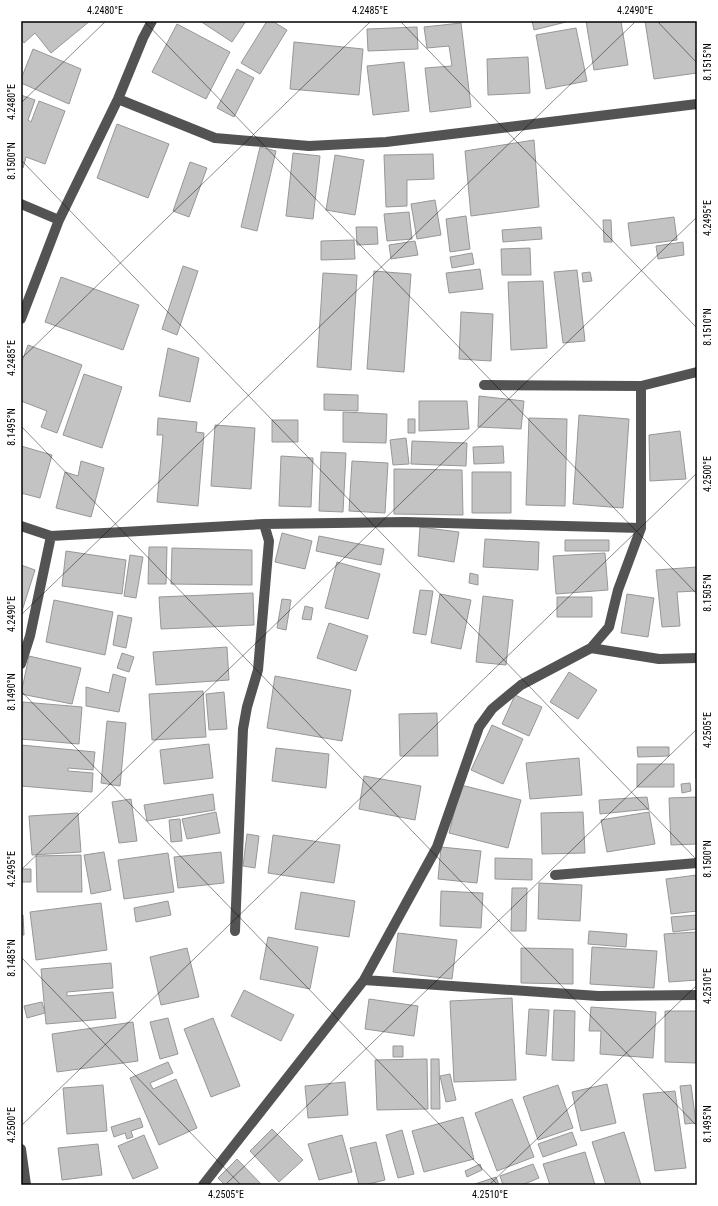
<svg xmlns="http://www.w3.org/2000/svg" width="718" height="1206" viewBox="0 0 718 1206" font-family="'Roboto Condensed',sans-serif">
	<rect width="100%" height="100%" fill="#fff"/>
	<path fill="#c3c3c3" stroke="#979797" d="M21,21h69l-39,32 -16,-20 -11,10 -3,-4z
		M200,21h46l-14,21z
		M267,21h5l15,9 -27,44 -19,-11z
		M532,21h33l1,1 -32,8z
		M586,21h35l7,44 -34,5z
		M645,21h51l1,9v43l-43,6z
		M461,23l10,84 -41,5 -5,-44 27,-2 -3,-20 -22,2 -3,-21z
		M177,24l53,28 -24,47 -54,-27z
		M417,27l1,22 -50,2 -1,-22z
		M576,28l11,53 -41,8 -10,-54z
		M294,42l69,7 -4,46 -69,-6z
		M33,49l48,20 -12,35 -48,-21v-4z
		M528,57l2,36 -42,2 -1,-36z
		M404,62l5,49 -36,4 -6,-49z
		M237,69l17,9 -20,39 -17,-9z
		M21,95l14,5 -7,20 3,2 8,-21 26,10 -20,53 -19,-7 -3,11 -2,-1z
		M117,124l52,20 -21,54 -51,-20z
		M534,140l5,67 -68,9 -6,-65z
		M260,147l16,4 -19,80 -16,-4z
		M293,153l27,3 -7,63 -27,-3z
		M433,154l1,25 -27,1v26l-21,1 -2,-52z
		M335,155l29,5 -9,55 -29,-5z
		M190,162l17,6 -18,49 -16,-6z
		M435,200l6,35 -24,4 -6,-35z
		M409,212l3,27 -25,2 -3,-27z
		M466,216l4,33 -20,3 -4,-33z
		M674,217l3,23 -46,6 -3,-23z
		M603,220h8l1,22h-8z
		M356,227h21l1,17 -21,1z
		M541,227l1,12 -39,3 -1,-12z
		M354,240l1,19 -34,1v-19z
		M415,241l3,14 -27,4 -2,-14z
		M683,242l1,13 -26,4 -2,-13z
		M530,248l1,27h-29l-1,-26z
		M472,253l2,11 -22,4 -2,-11z
		M183,266l15,5 -21,64 -15,-6z
		M480,269l3,20 -34,4 -3,-20z
		M577,270l8,71 -22,2 -9,-71z
		M374,271l37,3 -7,98 -37,-3z
		M590,272l2,9 -9,1 -1,-9z
		M323,273l34,2 -6,95 -34,-3z
		M61,277l78,28 -16,45 -78,-28z
		M543,281l4,67 -36,2 -3,-68z
		M461,312l32,2 -2,47 -32,-2z
		M28,345l54,20 -25,68 -16,-6 6,-16 -26,-10v-37z
		M168,348l31,10 -9,44 -31,-6z
		M84,374l38,13 -20,61 -39,-13z
		M324,394l34,1v16l-34,-1z
		M479,396l45,5 -3,28 -43,-2z
		M419,401h48l2,28 -50,2z
		M343,412l44,2 -1,29 -43,-1z
		M579,415l50,4 -6,89 -50,-4z
		M158,418l39,4 -1,10 8,1 -6,73 -41,-4 6,-67h-6z
		M529,418l38,1 -2,87 -39,-1z
		M408,419h7v14h-7z
		M272,420h26v22h-26z
		M215,425l40,3 -4,61 -40,-3z
		M680,431l6,48 -36,2 -1,-46z
		M406,438l3,26 -16,1 -3,-25z
		M412,441l55,2 -1,23 -55,-2z
		M21,446l31,9 -12,43 -19,-5z
		M503,446l1,17 -30,1 -1,-17z
		M321,452l25,1 -3,59 -24,-1z
		M281,456l32,2 -2,49 -32,-1z
		M81,461l23,7 -13,49 -35,-9 9,-36 13,4z
		M352,461l36,2 -3,50 -36,-2z
		M394,469l68,1 1,45 -69,-1z
		M472,472h39v41h-39z
		M420,527l39,5 -5,30 -36,-6z
		M282,533l30,8 -7,28 -30,-7z
		M319,536l65,13 -3,16 -65,-14z
		M485,539l54,3 -1,28 -55,-3z
		M565,540h44v11h-44z
		M149,547h18l-1,37h-18z
		M172,548l80,2v35l-81,-1z
		M66,551l60,9 -4,34 -60,-8z
		M605,553l3,37 -52,4 -3,-38z
		M130,555l13,2 -7,41 -12,-2z
		M337,562l43,12 -12,45 -43,-11z
		M21,565l14,5 -14,44z
		M697,567v24l-20,1 3,34 -18,1 -6,-57z
		M470,573l8,2v10l-9,-2z
		M420,590l13,1 -7,44 -13,-2z
		M253,593l1,32 -93,4 -2,-32z
		M440,594l31,6 -10,49 -30,-6z
		M627,594l27,4 -6,39 -27,-4z
		M483,596l30,4 -7,65 -30,-3z
		M557,597h35v20h-35z
		M282,599l9,1 -5,30 -9,-2z
		M54,600l59,12 -8,43 -59,-13z
		M305,606l8,2 -2,12 -9,-1z
		M118,615l14,3 -6,30 -13,-3z
		M329,623l39,13 -12,35 -39,-13z
		M227,647l2,33 -73,5 -3,-33z
		M122,653l12,4 -5,15 -12,-4z
		M29,656l52,12 -9,36 -51,-10z
		M569,672l28,18 -19,29 -28,-17z
		M113,674l13,4 -7,34 -33,-6v-19l23,6z
		M275,676l76,14 -9,51 -75,-13z
		M203,691l3,46 -54,3 -3,-46z
		M224,692l3,37 -18,1 -3,-36z
		M515,695l27,12 -13,29 -27,-12z
		M23,702l59,5 -3,37 -58,-5z
		M437,713l1,43h-38l-1,-42z
		M107,721l19,2 -6,63 -19,-3z
		M492,725l31,14 -20,45 -32,-14z
		M209,744l4,34 -49,6 -4,-34z
		M21,745l74,7 -2,18 -25,-2v3l25,2 -1,19 -71,-6z
		M696,746h1v32h-1z
		M637,747h32v9l-31,1z
		M276,748l53,6 -3,34 -54,-7z
		M579,758l3,37 -52,4 -4,-36z
		M637,764h37v23h-37z
		M364,776l57,10 -6,34 -56,-11z
		M690,783l1,8 -9,2 -1,-9z
		M461,785l60,15 -13,48 -59,-15z
		M213,794l2,16 -68,11 -3,-16z
		M647,797l2,12 -49,5 -1,-14z
		M697,797v47l-26,1 -2,-47z
		M131,799l6,42 -18,2 -7,-41z
		M216,812l4,21 -33,6 -5,-20z
		M583,812l2,41 -43,1 -1,-41z
		M649,812l6,32 -48,8 -6,-32z
		M78,813l3,39 -49,3 -3,-39z
		M180,819l2,22 -11,1 -2,-22z
		M247,834l12,2 -4,32 -12,-2z
		M273,835l67,10 -6,38 -66,-10z
		M441,847l40,4 -4,32 -39,-4z
		M104,852l7,38 -20,4 -7,-39z
		M221,852l3,31 -46,5 -4,-31z
		M168,853l6,39 -50,7 -6,-39z
		M81,855l1,37h-45l-1,-36z
		M495,858l37,1v21l-37,-1z
		M21,869h10v13h-10z
		M697,875v36l-26,3 -5,-35z
		M539,883l43,2 -2,36 -42,-2z
		M512,888h15l-1,43h-15z
		M441,891l42,2 -2,35 -41,-2z
		M301,892l54,9 -6,36 -54,-8z
		M168,901l3,14 -35,7 -2,-14z
		M101,903l6,47 -71,10 -6,-48z
		M21,915h2l1,20h-3z
		M697,915v14l-24,3 -2,-15z
		M589,931l38,3 -1,13 -38,-3z
		M697,932v48l-28,2 -5,-48z
		M398,933l59,7 -5,39 -59,-7z
		M268,937l50,10 -8,42 -50,-10z
		M592,947l65,4 -3,37 -64,-4z
		M187,948l12,49 -38,8 -11,-48z
		M521,948l52,1v35l-52,-1z
		M111,963l2,25 -46,4v4l46,-4 3,26 -70,6 -5,-55z
		M244,990l50,25 -13,26 -50,-25z
		M512,998l4,82 -62,2 -4,-81z
		M369,999l49,7 -4,30 -49,-7z
		M42,1002l3,11 -18,5 -3,-12z
		M591,1007l65,5 -3,46 -53,-4 1,-23h-12z
		M529,1009l20,1 -3,46 -20,-2z
		M554,1010l21,1 -1,50 -22,-1z
		M665,1011h32v52l-32,-1z
		M168,1018l10,36 -18,5 -10,-37z
		M213,1018l27,68 -29,11 -27,-68z
		M133,1022l5,39 -81,11 -5,-38z
		M393,1046h10v11h-10z
		M427,1059l1,50 -51,1 -2,-50z
		M431,1059h8l1,50h-9z
		M168,1062l5,11 -23,10 3,6 23,-10 21,49 -38,17 -29,-67z
		M450,1074l6,26 -10,2 -6,-26z
		M345,1082l3,33 -40,3 -3,-32z
		M607,1084l9,39 -35,8 -9,-39z
		M103,1085l4,46 -40,3 -4,-46z
		M558,1085l15,43 -35,12 -15,-43z
		M691,1085l5,38 -11,1 -5,-38z
		M675,1091l11,77 -31,3 -12,-77z
		M512,1099l22,58 -37,14 -22,-58z
		M463,1117l11,42 -50,13 -12,-41z
		M140,1118l3,9 -12,4 2,6 -6,2 -2,-6 -11,4 -3,-10z
		M272,1129l31,31 -24,22 -29,-31z
		M402,1130l12,44 -16,4 -12,-43z
		M572,1132l5,13 -34,12 -5,-13z
		M624,1132l17,53h-35l-14,-43z
		M144,1135l14,33 -25,11 -15,-33z
		M342,1135l10,37 -33,8 -11,-36z
		M376,1142l9,38 -21,5h-5l-9,-37z
		M98,1144l4,31 -40,5 -4,-32z
		M585,1152l10,33h-45l-7,-21z
		M237,1159l25,26h-37l-7,-7z
		M480,1164l2,6 -15,7 -2,-6z
		M533,1164l6,14 -17,7h-19l-3,-9z
		M496,1177l3,8h-27z"/>
	<g fill="none" stroke-linecap="round" stroke-linejoin="round">
		<path stroke="#535353" stroke-width="10" d="M118,99l97,39 94,8 77,-4 311,-38
			M21,204l38,16
			M21,319l38,-99 59,-121 25,-61 9,-17
			M484,385l157,1 56,-14
			M21,526l30,10 213,-12 141,-2 236,6
			M591,648l68,11 38,-1
			M21,664l9,-28 21,-100
			M555,875l142,-12
			M235,931l8,-202 4,-22 11,-37 11,-129 -5,-17
			M364,980l234,16 99,-1
			M21,1149l5,36
			M203,1185l161,-205 73,-133 42,-120 13,-18 29,-24 70,-37 18,-21 9,-37 23,-62v-142"/>
	</g>
	<path fill="none" stroke="#000" stroke-width="1" stroke-opacity="0.45" d="M144,21l553,573M400,21l297,307M657,21l40,42M21,103l85,-82M21,160l676,700M21,359l350,-338M21,426l676,700M21,615l615,-594M21,691l477,494M21,870l676,-653M21,957l220,228M21,1126l676,-653M225,1185l472,-456M489,1185l208,-200"/>
	<rect width="718" height="1206" fill="none" stroke="#ffffff" stroke-width="44"/>
	<rect x="22" y="22" width="674" height="1162" fill="none" stroke="#000" stroke-width="1.5"/>
	<g font-size="10" text-anchor="middle" fill="#000">
		<text x="105" y="14">4.2480°E</text>
		<text x="370" y="14">4.2485°E</text>
		<text x="635" y="14">4.2490°E</text>
		<text transform="translate(707 62) rotate(-90)" y="4">8.1515°N</text>
		<text transform="translate(11 102) rotate(-90)" y="4">4.2480°E</text>
		<text transform="translate(11 161) rotate(-90)" y="4">8.1500°N</text>
		<text transform="translate(707 218) rotate(-90)" y="4">4.2495°E</text>
		<text transform="translate(707 327) rotate(-90)" y="4">8.1510°N</text>
		<text transform="translate(11 358) rotate(-90)" y="4">4.2485°E</text>
		<text transform="translate(11 427) rotate(-90)" y="4">8.1495°N</text>
		<text transform="translate(707 474) rotate(-90)" y="4">4.2500°E</text>
		<text transform="translate(707 593) rotate(-90)" y="4">8.1505°N</text>
		<text transform="translate(11 614) rotate(-90)" y="4">4.2490°E</text>
		<text transform="translate(11 692) rotate(-90)" y="4">8.1490°N</text>
		<text transform="translate(707 730) rotate(-90)" y="4">4.2505°E</text>
		<text transform="translate(707 859) rotate(-90)" y="4">8.1500°N</text>
		<text transform="translate(11 869) rotate(-90)" y="4">4.2495°E</text>
		<text transform="translate(11 958) rotate(-90)" y="4">8.1485°N</text>
		<text transform="translate(707 986) rotate(-90)" y="4">4.2510°E</text>
		<text transform="translate(707 1124) rotate(-90)" y="4">8.1495°N</text>
		<text transform="translate(11 1125) rotate(-90)" y="4">4.2500°E</text>
		<text x="226" y="1198">4.2505°E</text>
		<text x="490" y="1198">4.2510°E</text>
	</g>
</svg>
